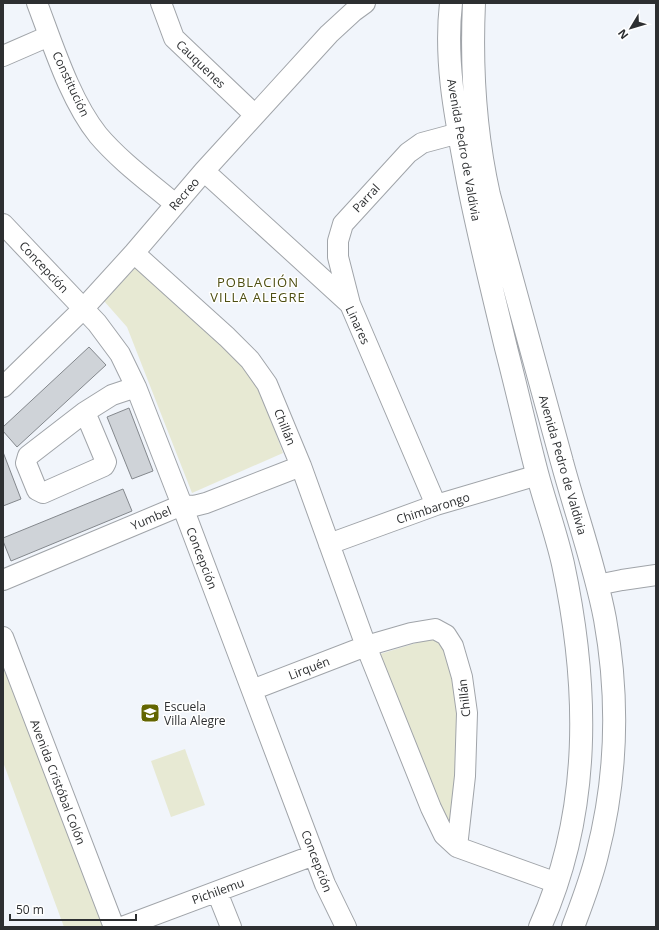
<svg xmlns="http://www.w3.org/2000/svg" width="659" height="930" viewBox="0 0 659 930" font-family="'Open Sans',sans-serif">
	<rect width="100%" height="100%" fill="#f1f5fb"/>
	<path fill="#e7e9d3" d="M141,262l111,106 31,85 -91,40 -65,-166 -23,-26z
		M436,637l10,6 13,58 -2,124 -10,3 -67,-174z
		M3,654l103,273h-42l-61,-165z
		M185,749l20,56 -34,12 -20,-56z"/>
	<path fill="#cfd3d8" stroke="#84888d" d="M89,347l17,18 -89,82 -14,-16v-4z
		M129,408l24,63 -21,8 -25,-62z
		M3,452l18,47 -18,7z
		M123,489l9,22 -121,50 -8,-20v-3z"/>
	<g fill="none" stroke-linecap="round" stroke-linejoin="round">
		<g stroke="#a0a4a9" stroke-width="22">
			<path id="minor" d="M37,3c16,42 33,97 61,132 22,26 51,47 77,69
				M161,3l13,35 81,77
				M3,56l46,-20
				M204,171l146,133 86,201
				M3,224l94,99 23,31 16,33 46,118 143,379 21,43
				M134,253l93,84 23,23 17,24 34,82 65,180 65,162 13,27 13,12 100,36
				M350,304l-12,-47v-16l5,-17 65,-71 14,-10 37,-10
				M3,387l80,-78 51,-56 70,-82 125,-137 25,-23 11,-8
				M85,412l21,50 -2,4 -61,27 -6,-3 -11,-27 2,-7 57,-44 27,-17 24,-8
				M329,544l107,-39 102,-30
				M3,580l179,-75 12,1 12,-3 95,-37
				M597,585l25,-5 34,-5
				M3,637l111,290
				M252,690l114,-44 45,-13 24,-4 11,6 7,11 9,31 5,36 -2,63 -8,71
				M217,892l14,35
				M122,927l192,-72"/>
		</g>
		<g stroke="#a0a4a9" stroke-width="24">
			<path id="major" d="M451,3c-7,61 6,120 17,179 11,56 25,111 38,166 11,42 20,83 31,125 8,30 19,60 26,91 26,122 29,247 -23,363
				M474,3c-3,65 1,129 15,192 25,89 49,178 73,267 14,52 33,104 43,157 14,78 12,159 -8,236 -6,25 -15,48 -24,72"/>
		</g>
		<use href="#minor" stroke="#fff" stroke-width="20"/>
		<use href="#major" stroke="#fff" stroke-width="22"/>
	</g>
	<defs>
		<g id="school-square" transform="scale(1)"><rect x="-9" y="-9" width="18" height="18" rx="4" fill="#636500" stroke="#fff"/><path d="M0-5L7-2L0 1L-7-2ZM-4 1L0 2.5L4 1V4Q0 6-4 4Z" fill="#fff"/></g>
	</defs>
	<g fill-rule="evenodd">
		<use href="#school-square" x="150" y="713"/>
	</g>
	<g text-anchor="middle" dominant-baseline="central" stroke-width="3" stroke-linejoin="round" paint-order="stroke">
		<g font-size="12" fill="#2d2f31" stroke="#fff">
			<text transform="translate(201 64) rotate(44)">Cauquenes</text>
			<text transform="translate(71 84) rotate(65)">Constitución</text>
			<text transform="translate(464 150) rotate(80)">Avenida Pedro de Valdivia</text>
			<text transform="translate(184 194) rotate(-49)">Recreo</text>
			<text transform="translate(366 198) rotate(-47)">Parral</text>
			<text transform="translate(44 267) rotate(47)">Concepción</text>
			<text transform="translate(358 325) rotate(65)">Linares</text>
			<text transform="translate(285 427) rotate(68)">Chillán</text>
			<text transform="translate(563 465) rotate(74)">Avenida Pedro de Valdivia</text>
			<text transform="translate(433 508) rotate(-18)">Chimbarongo</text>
			<text transform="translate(151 518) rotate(-23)">Yumbel</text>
			<text transform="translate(202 558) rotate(69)">Concepción</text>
			<text transform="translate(309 668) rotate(-21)">Lirquén</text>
			<text transform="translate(464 698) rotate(-96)">Chillán</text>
			<text transform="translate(58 782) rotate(69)">Avenida Cristóbal Colón</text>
			<text transform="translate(317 861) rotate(69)">Concepción</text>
			<text transform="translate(218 891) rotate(-20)">Pichilemu</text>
		</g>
		<g font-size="12" fill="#2d2f31" stroke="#fff" text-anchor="start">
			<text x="164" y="706">Escuela<tspan x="164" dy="14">Villa Alegre</tspan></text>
		</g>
		<g font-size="13" letter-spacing="1" fill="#4e4f12" stroke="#fff">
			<text x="258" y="282">POBLACIÓN<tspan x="258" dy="15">VILLA ALEGRE</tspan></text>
		</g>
	</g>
	<rect width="659" height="930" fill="none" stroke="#2d2f31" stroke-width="8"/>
	<g transform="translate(631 28) rotate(232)" stroke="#ffffff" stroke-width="3" paint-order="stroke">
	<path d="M0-3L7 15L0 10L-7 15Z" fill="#2d2f31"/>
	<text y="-6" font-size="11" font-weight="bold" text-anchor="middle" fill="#2d2f31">N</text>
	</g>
	<path d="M10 914v6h126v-6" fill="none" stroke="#2d2f31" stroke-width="2"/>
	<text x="16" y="914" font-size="12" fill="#2d2f31" stroke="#ffffff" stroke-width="3" paint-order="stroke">50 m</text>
</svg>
